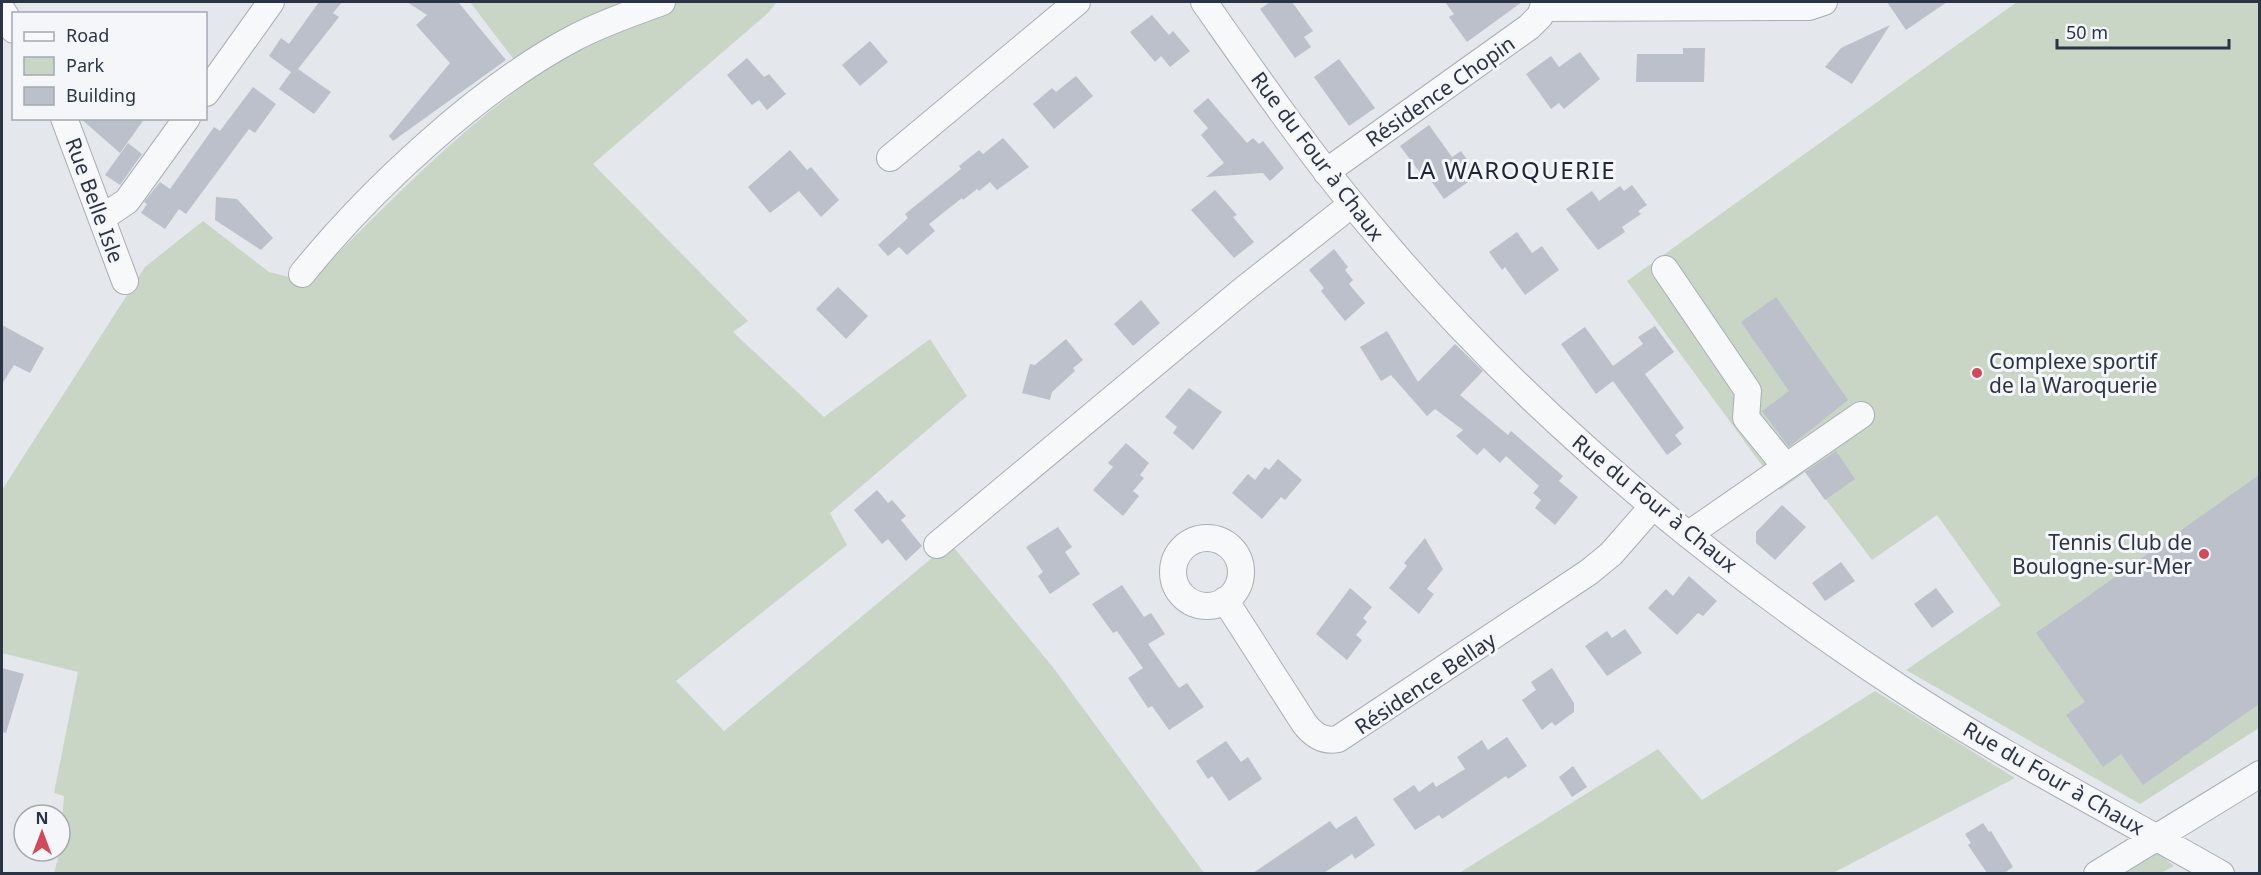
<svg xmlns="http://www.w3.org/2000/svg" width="2261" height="875" viewBox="0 0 2261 875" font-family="'Noto Sans',sans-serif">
	<rect width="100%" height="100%" fill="#e4e7ec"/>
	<path fill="#c9d6c5" d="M470,2h307l-9,11 -175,151 155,157 -15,11 91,85 106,-78 37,57 -137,117 17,32 -171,136 48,50 226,-188 102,123 152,207h-1150l6,-22 4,-55 -10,-3 24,-121 -76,-19v-163l143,-223 58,-46 66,51 40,10c70,-69 138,-142 218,-199l-12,-22z
		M2017,2h242v726l-119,76 -234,-134 95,-65 -64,-90 -65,45 -67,-88 -25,18 -153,-209z
		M1875,691l140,87 -182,95h-374l199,-124 44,51z
		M2153,849l21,17 -13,7 -47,1z"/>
	<path fill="#bbc0ca" d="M319,2h23l-9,11 6,4 -41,52 33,23 -17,22 -35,-25 12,-17 -22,-16 12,-18 8,6z
		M407,2h51l48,58 -113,81 -4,-5 61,-73 -34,-38 11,-10z
		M1270,2h22l21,29 -9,6 7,10 -16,11 -35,-49z
		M1445,2h77l-55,40 -18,-25 5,-3z
		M1887,2h60l-41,28z
		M1152,15l17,20 4,-4 17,20 -20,16 -9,-11 -6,6 -25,-30z
		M1890,25l-38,59 -27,-17 16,-19z
		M870,41l18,21 -28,24 -18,-21z
		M1683,48h22l-1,34h-68l1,-28h46z
		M1580,52l20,27 -36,30 -5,-6 -8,6 -25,-35 25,-18 8,11z
		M747,58l17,19 5,-3 17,20 -19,16 -8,-10 -7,5 -25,-30z
		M1339,59l36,49 -26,18 -35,-49z
		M1076,76l17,20 -39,33 -21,-25 19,-16 4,4z
		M253,87l23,17 -21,29 -6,-4 -63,85 -7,-5 -14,20 -24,-16 6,-9 -3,-2 16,-20 10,7 44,-62 6,4z
		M1208,98l39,45 6,-5 6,6 4,-3 21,27 -14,13 -7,-8 -57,4 18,-14 -23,-28 7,-7 -15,-17z
		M80,118h65l-25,35z
		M1429,125l23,32 9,-6 17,24 -34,24 -20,-28 -3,3 -21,-28z
		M1003,138l26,29 -32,23 -7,-8 -11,9 -2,-2 -14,11 -1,-2 -33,26 6,7 -28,24 -8,-8 -11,9 -10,-11 30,-27 -3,-4 56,-45 -2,-3 20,-16 4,4z
		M128,143l14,11 -22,31 -15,-10z
		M790,150l17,20 4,-3 28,33 -18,17 -22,-26 -29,22 -22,-26z
		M1632,185l15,20 -9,6 3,3 -19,13 3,5 -27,18 -32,-41 26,-18 7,10 21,-15 4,5z
		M1215,190l22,25 -4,2 21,25 -20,16 -43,-48z
		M216,197l21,2 36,39 -12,12 -46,-30z
		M1517,232l15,21 10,-7 17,24 -34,25 -20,-28 -3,3 -13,-18z
		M1334,249l14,18 -3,3 8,10 -4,4 16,19 -20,18 -24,-30 3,-3 -15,-18z
		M838,287l30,29 -22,23 -30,-30z
		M1776,297l72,103 -59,47 -27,-36 27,-20 -48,-69z
		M1141,300l19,23 -27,23 -19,-22z
		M2,325l42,23 -14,25 -16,-8 -12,19z
		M1655,326l19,26 -29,22 39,54 -9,7 7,9 -15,11 -54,-74 -17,13 -35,-50 24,-17 28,39 30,-22 -5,-7z
		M1387,331l31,51 37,-38 28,27 -23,24 48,40 3,-4 52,45 -4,5 19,16 -23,28 -20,-17 6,-8 -8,-7 6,-7 -33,-30 -6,7 -16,-15 -7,7 -21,-19 7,-6 -28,-21 -8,7 -36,-41 -10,6 -21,-34z
		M1066,339l17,21 -10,8 2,3 -23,21 -2,8 -28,-7 8,-29 5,1z
		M1189,388l33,24 -29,38 -20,-17 4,-6 -12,-10z
		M1126,443l23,20 -9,12 4,3 -11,13 6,5 -16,20 -30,-26 20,-23 -5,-4z
		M1836,451l19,28 -30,21 -20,-28z
		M1278,459l24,21 -17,20 -4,-3 -19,22 -30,-26 16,-19 7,6 10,-13 4,3z
		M2259,475v229l-116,81 -22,-31 -18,13 -37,-52 19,-13 -49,-69z
		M877,490l11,13 4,-3 14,16 -5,4 21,26 -16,15 -18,-22 -6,5 -28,-34z
		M1782,505l24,22 -31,33 -19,-17v-11z
		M1058,527l14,20 -7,5 15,22 -30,20 -12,-18 5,-4 -17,-25z
		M1425,538l18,31 -16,20 7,5 -15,20 -30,-26 18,-22 -3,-3z
		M1841,562l14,19 -30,20 -13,-18z
		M1689,576l28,25 -14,15 -5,-3 -21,22 -29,-27 18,-19 7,7z
		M1122,585l22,32 7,-4 14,21 -17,10 31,44 8,-5 17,24 -35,23 -17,-24 -4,2 -20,-30 15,-10 -26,-37 -4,2 -21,-29z
		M1350,588l22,19 -9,11 4,4 -11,13 6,5 -15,20 -31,-26z
		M1936,588l18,24 -22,16 -18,-24z
		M1625,629l17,24 -35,23 -22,-30 22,-15 5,7z
		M2,668l22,6 -18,59 -4,-1z
		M1552,668l22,35v9l-19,14 -3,-4 -10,8 -20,-30 14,-10 -5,-8z
		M1507,737l20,29 -19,13 -2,-3 -64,43 -3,-4 -24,15 -22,-31 21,-14 5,7 14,-10 3,5 29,-18 -8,-12 25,-17 6,10z
		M1226,741l15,21 7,-5 14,22 -33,22 -17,-25 -4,3 -12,-18z
		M1573,766l14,21 -15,10 -13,-20z
		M1356,816l19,29 -20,14 -3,-5 -28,19h-71l77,-52 6,8z
		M1983,823l6,9 2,-1 22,36 -9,6h-17l-19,-28 3,-2 -6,-9z"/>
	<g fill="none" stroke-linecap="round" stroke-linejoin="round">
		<g stroke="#a9aeb7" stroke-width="28">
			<path id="minor" d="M1204,2c56,80 111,160 175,234 147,175 327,324 518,450 104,69 216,126 324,188
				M1544,8l265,-1 15,-5
				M2,10l12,20
				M206,93l65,-91
				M64,118l61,163
				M890,158l187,-156
				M1326,172l203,-145 11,-11 5,-14
				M102,218l25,-17 60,-83
				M1665,269l83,122 -2,27 40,49
				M302,274c67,-83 177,-186 272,-236 28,-15 59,-25 88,-36
				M1689,534l172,-119
				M1173 572a34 34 0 1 1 68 0a34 34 0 1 1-68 0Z
				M937,545l306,-255 109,-86
				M1225,600l79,123c9,12 19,19 34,16l251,-167 22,-18 42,-48
				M2097,874l163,-100"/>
		</g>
		<use href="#minor" stroke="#f7f8fa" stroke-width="26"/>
	</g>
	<g fill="#d1495b" stroke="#f4f6f9" stroke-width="2">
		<circle cx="1977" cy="373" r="6"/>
		<circle cx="2204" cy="554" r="6"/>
	</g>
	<g text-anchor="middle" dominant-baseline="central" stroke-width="6" stroke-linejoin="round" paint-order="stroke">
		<g font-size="21" fill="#2b3445" stroke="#f4f6f9">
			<text transform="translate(1440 91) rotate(-35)">Résidence Chopin</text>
			<text transform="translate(1318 156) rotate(53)">Rue du Four à Chaux</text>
			<text transform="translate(95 200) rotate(70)">Rue Belle Isle</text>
			<text transform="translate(1655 503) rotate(39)">Rue du Four à Chaux</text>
			<text transform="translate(1425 683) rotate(-34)">Résidence Bellay</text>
			<text transform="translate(2054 778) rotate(30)">Rue du Four à Chaux</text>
		</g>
		<g font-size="21" fill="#2b3445" stroke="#f4f6f9" text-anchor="start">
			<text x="1989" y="361">Complexe sportif<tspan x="1989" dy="24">de la Waroquerie</tspan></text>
			<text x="2192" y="542" text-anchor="end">Tennis Club de<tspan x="2192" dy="24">Boulogne-sur-Mer</tspan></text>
		</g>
		<g font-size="24" letter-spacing="1.5" fill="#1d2536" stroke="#f4f6f9">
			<text x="1511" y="169">LA WAROQUERIE</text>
		</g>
	</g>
	<rect width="2261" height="875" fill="none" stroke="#2b3445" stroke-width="6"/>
	<rect x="12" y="12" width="195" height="108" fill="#f4f6f9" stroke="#a4a8b1" stroke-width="1.5"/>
	<rect x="24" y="32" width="30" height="9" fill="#f7f8fa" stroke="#a4a8b1" stroke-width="1.5"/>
	<text x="66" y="42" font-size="18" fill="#2b3445">Road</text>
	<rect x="24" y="57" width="30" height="18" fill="#c9d6c5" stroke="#a4a8b1" stroke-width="1.5"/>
	<text x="66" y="72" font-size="18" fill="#2b3445">Park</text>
	<rect x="24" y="87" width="30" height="18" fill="#bbc0ca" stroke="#a4a8b1" stroke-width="1.5"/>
	<text x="66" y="102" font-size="18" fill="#2b3445">Building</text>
	<g transform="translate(42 833)"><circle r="28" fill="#f4f6f9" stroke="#a4a8b1" stroke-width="1.5"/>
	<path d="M0-4.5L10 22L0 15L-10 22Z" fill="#d1495b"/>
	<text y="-9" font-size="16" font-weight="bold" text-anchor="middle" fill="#2b3445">N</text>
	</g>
	<path d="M2057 39v9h172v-9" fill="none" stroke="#2b3445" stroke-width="3"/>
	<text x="2066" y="39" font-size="18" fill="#2b3445" stroke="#f4f6f9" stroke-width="4.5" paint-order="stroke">50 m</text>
</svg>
